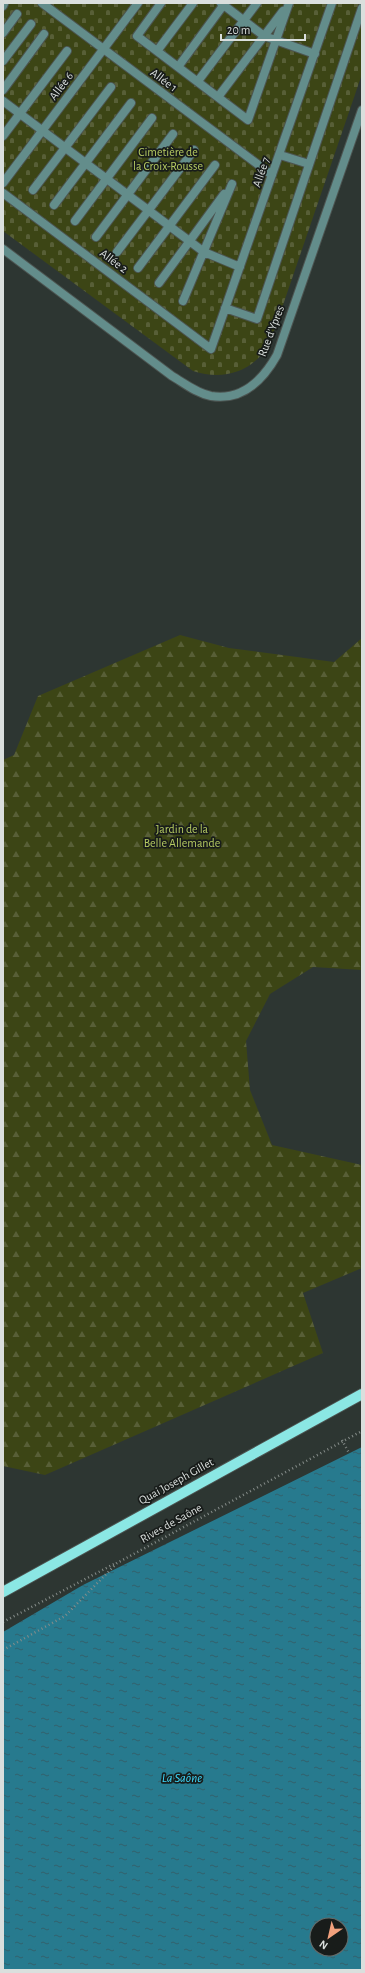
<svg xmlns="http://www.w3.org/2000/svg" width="365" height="1973" viewBox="0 0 365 1973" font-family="'Alegreya Sans',sans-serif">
	<defs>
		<pattern id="forest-firs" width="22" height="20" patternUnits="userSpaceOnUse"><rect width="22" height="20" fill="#3c4515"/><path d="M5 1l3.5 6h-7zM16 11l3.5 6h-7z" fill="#585f37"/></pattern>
		<pattern id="cemetery-stones" width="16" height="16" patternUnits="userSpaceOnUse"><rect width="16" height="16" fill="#3c4515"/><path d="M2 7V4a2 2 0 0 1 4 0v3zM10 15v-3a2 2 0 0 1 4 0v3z" fill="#585f37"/></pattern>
		<pattern id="water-ripples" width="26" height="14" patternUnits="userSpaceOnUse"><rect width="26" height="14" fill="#277a8e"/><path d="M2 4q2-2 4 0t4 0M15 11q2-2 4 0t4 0" fill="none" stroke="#33616c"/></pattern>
	</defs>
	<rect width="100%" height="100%" fill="#2d3632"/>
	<path fill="url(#forest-firs)" d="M180,635l49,13 105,14 28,-24v332l-49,-3 -43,27 -24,47 4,49 22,55 90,20v103l-59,25 20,60 -278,122 -42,-9v-706l11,-5 24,-59z"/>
	<path fill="url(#cemetery-stones)" d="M3,3h359v71l-92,269c-17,29 -46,38 -77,28l-190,-140z"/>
	<path fill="url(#water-ripples)" fill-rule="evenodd" d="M362,1447v523h-359v-338l80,-47zM317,1925h24v24h-24z"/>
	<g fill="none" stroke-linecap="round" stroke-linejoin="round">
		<g stroke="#4c5451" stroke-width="10">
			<path id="service" d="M42,3l230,172
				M161,3l-24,33 111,84 41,-117
				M221,3l43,33 51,18
				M3,6l1,-2
				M3,33l14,-19
				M157,51l36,-48
				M3,61l28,-37
				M178,67l47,-64
				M198,81l59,-78
				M3,90l41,-56
				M218,97l65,-86
				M3,101l201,151 36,15
				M3,136l64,-85
				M280,155l29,9
				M3,183l135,-180
				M33,190l78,-103
				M3,193l208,156 121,-346
				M54,205l77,-102
				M75,221l77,-103
				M96,237l77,-103
				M117,252l77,-102
				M138,268l77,-103
				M159,283l65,-89
				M183,301l49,-117
				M225,308l32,11 105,-311"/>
		</g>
		<g stroke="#4c5451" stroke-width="10">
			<path id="minor" d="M3,249l169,127c12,7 24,17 39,20 31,5 52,-16 66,-41l85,-245"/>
		</g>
		<g stroke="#4c5451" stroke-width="12">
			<path id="primary" d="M3,1592l359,-198"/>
		</g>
		<path stroke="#868d8a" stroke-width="2.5" stroke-dasharray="1 3" stroke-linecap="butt" d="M342,1440l7,13
			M3,1622l111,-58
			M3,1650l62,-34 52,-53 245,-132"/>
		<use href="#service" stroke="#638d8b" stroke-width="8"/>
		<use href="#minor" stroke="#638d8b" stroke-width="8"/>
		<use href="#primary" stroke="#8be7e4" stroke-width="10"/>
	</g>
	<g text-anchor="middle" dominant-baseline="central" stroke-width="3.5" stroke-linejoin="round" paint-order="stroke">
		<g font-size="12" fill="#dadfdd" stroke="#181c1a">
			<text transform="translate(164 80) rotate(37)">Allée 1</text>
			<text transform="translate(61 86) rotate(-53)">Allée 6</text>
			<text transform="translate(261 172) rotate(-71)">Allée 7</text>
			<text transform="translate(114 261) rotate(37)">Allée 2</text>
			<text transform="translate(271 331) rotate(-69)">Rue d'Ypres</text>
			<text transform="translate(176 1481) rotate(-29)">Quai Joseph Gillet</text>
			<text transform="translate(171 1523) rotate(-29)">Rives de Saône</text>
		</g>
		<g font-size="12" fill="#b5ca61" stroke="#181c1a">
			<text x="168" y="152">Cimetière de<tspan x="168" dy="14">la Croix-Rousse</tspan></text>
			<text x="182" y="829">Jardin de la<tspan x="182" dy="14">Belle Allemande</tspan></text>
		</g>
		<g font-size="13" font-style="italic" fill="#3edafe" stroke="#181c1a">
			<text x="182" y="1778">La Saône</text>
		</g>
	</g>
	<rect width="365" height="1973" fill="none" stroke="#dadfdd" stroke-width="8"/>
	<g transform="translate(329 1937) rotate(214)"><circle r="19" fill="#181c1a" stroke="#666a68"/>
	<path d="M0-3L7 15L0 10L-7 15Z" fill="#f1a17d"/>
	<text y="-6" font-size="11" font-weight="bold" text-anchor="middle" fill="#dadfdd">N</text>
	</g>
	<path d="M221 34v6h84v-6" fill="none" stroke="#dadfdd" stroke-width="2"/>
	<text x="227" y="34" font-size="12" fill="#dadfdd" stroke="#181c1a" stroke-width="3" paint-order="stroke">20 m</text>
</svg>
